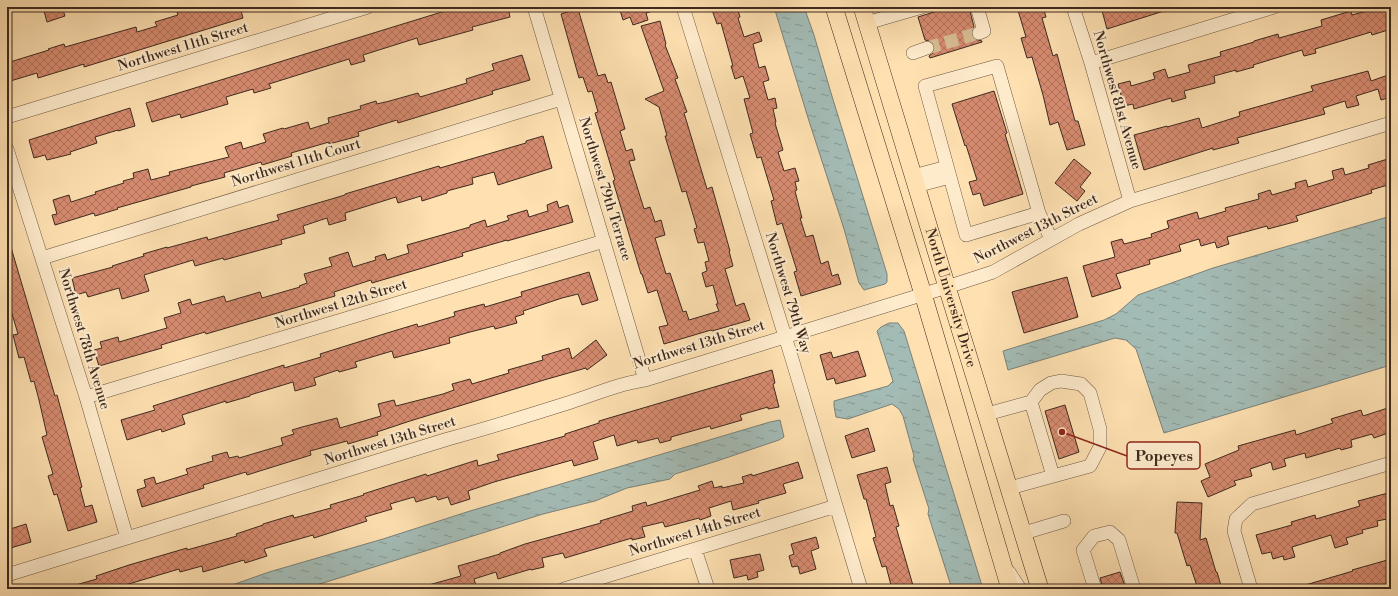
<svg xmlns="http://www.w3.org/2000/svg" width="1398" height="596" viewBox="0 0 1398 596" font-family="'Libre Bodoni',serif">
	<defs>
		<pattern id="water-ripples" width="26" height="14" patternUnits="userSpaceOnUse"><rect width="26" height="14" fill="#a3bbb5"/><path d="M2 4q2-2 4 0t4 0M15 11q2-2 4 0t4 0" fill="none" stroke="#869893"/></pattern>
		<pattern id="building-cross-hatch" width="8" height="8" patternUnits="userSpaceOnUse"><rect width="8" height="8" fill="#d78b70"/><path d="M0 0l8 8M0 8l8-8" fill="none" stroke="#b0725b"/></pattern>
	</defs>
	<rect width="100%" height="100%" fill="#fee0b1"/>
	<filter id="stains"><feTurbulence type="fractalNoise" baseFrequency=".005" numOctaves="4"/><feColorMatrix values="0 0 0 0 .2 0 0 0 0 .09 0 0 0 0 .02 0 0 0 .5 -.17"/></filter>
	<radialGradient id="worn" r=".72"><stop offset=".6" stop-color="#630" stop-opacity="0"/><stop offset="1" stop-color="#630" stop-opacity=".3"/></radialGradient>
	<path fill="url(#water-ripples)" stroke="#7a8179" d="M774,7h30l10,28 17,58 56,181v8l-2,2 -21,6 -5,-7 -15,-54 -35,-108z
		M1391,216v149l-227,68 -28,-84 -10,-9 -11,-2 -107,32 -5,-19 101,-31 12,-6 22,-19 75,-27z
		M889,323h9l6,8 79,258h-31l-24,-75 1,-5 -16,-50 1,-3 -11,-40 -4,-7 -7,-5 -44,15 -12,-2 -2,-11v-5l54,-15 5,-5 -16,-50 4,-4z
		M780,420l4,17 -5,3 -62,21 -42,13 -5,5 -43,9 -32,13 -52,13 -239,75h-83l48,-17 114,-33 87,-28 300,-89z"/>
	<path fill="url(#building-cross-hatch)" stroke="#3d2a1f" d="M43,7h19l3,9 -18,6z
		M185,7h24l1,3 12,-3h18l3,11 -159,49v-3l-46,14 -1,-5 -30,9v-13l5,-1 -2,-6 39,-12 -1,-1 16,-5 1,3 71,-20 1,5 20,-6 -2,-4 23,-7 -2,-6z
		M458,7h50l2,10 -38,10 1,3 -54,15 -2,-7 -54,17 2,6 -14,4 -2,-6 -80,25 2,4 -17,5 -1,-4 -27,8 2,7 -47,14 -1,-4 -28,8 -6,-19z
		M619,7h37v3l-10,3 2,7 -15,5 -3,-8 -7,3z
		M711,7h26l3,10 -2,1 6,19 15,-5 3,9 -9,3 6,24 6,-2 4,14 -6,2 5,18 7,-2 2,10 -4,1 3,13 -1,1 8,27 -5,2 6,19 11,-3 4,13 -4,1 2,8 -2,1 7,27h-2l6,19 7,-2 8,29 7,-3 4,15 6,-2 3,10 -40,12 -7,-24 3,-1 -15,-48 -5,2 -6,-24 3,-1 -13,-43 -4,1 -7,-24 3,-1 -9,-34 6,-1 -7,-22 -8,3 -4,-13h2l-12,-43 -4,1z
		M950,7h19l5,20 -3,4v5l3,3 8,2v1l-52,16 -1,-2 4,-3 2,-3v-4l-3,-4 -7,-2 -7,-23z
		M1017,7h26l3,10 -4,1 11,38 4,-2 18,67h3l7,24 -18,5 -9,-28 -8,3 -7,-30 -11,-38 -5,1 -6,-20 5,-1z
		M1101,7h66v3l-60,19z
		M1381,7h10v22l-19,6 -1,-3 -56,17 1,4 -12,3 -2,-6 -49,15 1,2 -18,5v-2l-22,6 1,7 -31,8 2,7 -14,4 -1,-4 -37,11 -1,-5 -9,2 -6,-22 12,-3 1,5 24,-7 -2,-6 12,-4 3,9 22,-6 -2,-7 33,-9 -1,-4 34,-10v-1l24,-7 1,4 43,-12 -1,-6 30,-9 1,4z
		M578,9l20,67 7,-2 3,9 3,-1 14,47 -5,2 6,20 6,-2 3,11 -6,1 15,48 6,-2 5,15 6,-2 4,15 -10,3 11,36 4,-1 13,39 3,-1 3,9 30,-9 -3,-7h2l-5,-19 -7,2 -4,-14 5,-2 -2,-9 4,-1 -5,-19 -6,1 -4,-14 3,-1 -11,-37 -4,1 -17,-56h2l-8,-29 -14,-8 19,-8 -23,-65 19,-5 6,23 -1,1 13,33 -3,1 12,33 -3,1 23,76 5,-2 18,64h-1l4,15 -8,3 11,37 8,-3 6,17 -38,11 -1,-1 -47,14 -5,-17 9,-2 -4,-12 -7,-23 -9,3 -6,-19h-1l-28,-93 2,-1 -20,-67 3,-1 -6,-21 -4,1 -5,-15 -4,1 -18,-64z
		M522,55l8,25 -38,11 1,3 -95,29 -1,-3 -39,12 1,4 -30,8v-2l-38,11 1,3 -30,9 -1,-3 -37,11 1,4 -34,9v1l-74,21 1,1 -23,7 -1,-3 -39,12 -3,-10 5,-1 -4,-14 16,-5 2,7 25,-8 -1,-2 29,-9 -1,-2 11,-3 -1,-5 15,-4 3,11 19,-5 -1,-3 60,-15 -4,-10 16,-5 2,7 23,-7 -3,-8 20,-6 1,1 24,-7 2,7 19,-6 -1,-5 33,-9 -1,-3 16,-5 1,3 8,-2h1l32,-9 2,4 47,-14 -1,-4 28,-9 -2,-6z
		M1368,71l3,10 20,-7v23l-10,3 -3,-11 -22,7 3,9 -12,3 -2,-7 -22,7 2,6 -88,24 2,5 -26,7v-2l-69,22 -10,-35 33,-9v1l32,-9 3,10 38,-12 -1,-4 74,-21 -2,-5z
		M994,91l13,42 -2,1 18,60 -39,12 -4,-13 -7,2 -4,-13 8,-2 -11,-35 -1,1 -13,-42z
		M130,108l5,18 -17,5v-1l-23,7 2,6 -27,9 1,2 -24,6 -2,-5 -11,3 -5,-18z
		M543,136l9,32 -54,17 -4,-13 -22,6 1,6 -26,7v2l-25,8 -1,-5 -23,7 -2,-6 -51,16 1,7 -17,5 -2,-7 -24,8 2,7 -24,7 1,4 -58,16 -1,-2 -28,8 -2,-6 -49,15 5,16 -27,8 -3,-11 -31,9 -2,-5 -10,3 -4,-17 41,-11 -1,-1 32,-10 -1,-2 24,-7v1l40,-11 1,3 71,-20 -2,-5 68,-20v-1l94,-28 1,2 86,-25v-2z
		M1391,158v26l-20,6 1,3 -76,23 2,5 -30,8 -1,-3 -40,11 2,7 -12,4 -2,-6 -14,4 -2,-7 -20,6 2,6 -32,9 1,4 -34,10 5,14 -29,9 -9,-31 32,-9 -4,-15 11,-3 2,5 28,-7 -1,-3 18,-6 -2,-7 30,-9 2,7 27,-8 -1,-3 34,-9 -1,-5 12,-4 2,5 24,-7 -1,-5 11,-3 2,7 26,-8 -2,-8 11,-3 2,7 24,-7 -1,-3z
		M1074,159l17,14 -11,14 5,4 -8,10 -22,-18z
		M557,201l2,7 9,-3 5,17 -66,19v-1l-45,13 1,3 -91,27 -1,-3 -37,12 1,4 -129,38 -1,-2 -44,13 1,3 -63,18 -5,-16 8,-2 -2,-6 18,-5 1,5 48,-14 -3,-10 17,-5 -3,-10 12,-4 2,6 32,-9 2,6 34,-10 2,6 38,-11 -1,-1 8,-3 -3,-9 28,-8 -3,-8 19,-6 5,15 23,-7 -1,-3 10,-3 2,6 22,-7 -2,-8 63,-18v-2l15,-5 2,7 22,-7 -2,-4 20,-6 2,7 19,-6 -1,-6z
		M10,244l45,152 2,-1 25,92 -2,1 5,19 7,-2 5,17 -29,9 -11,-37 -3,1 -6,-19 5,-2 -11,-37 5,-2 -8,-35 -5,-19 -3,1 -7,-25 -5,1 -6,-23 5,-1 -11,-37v-52z
		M589,272l9,28 -16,5 -4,-11 -16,4 -39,13 1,3 -9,3 2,6 -22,6 -1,-3 -24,6 -21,6 1,5 -56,15 -2,-7 -37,11 2,5 -18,5 -1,-2 -24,8 2,7 -21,6 -2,-9 -43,13v1l-24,7v-2l-44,14 3,9 -23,8 -1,-3 -34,11 -6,-20 34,-10 -2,-4 131,-41v3l37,-11 -1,-3 67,-21 30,-9 1,3 37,-11 -1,-4 30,-8 1,3 37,-11 -1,-4z
		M1067,277l11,40 -54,16 -12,-41z
		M596,340l11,15 -20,15 -1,-2 -42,12 -134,41 -33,11 1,3 -30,9 -1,-3 -37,10 1,4 -64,20 -1,-3 -43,13 1,3 -62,19 -5,-17 9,-3 -2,-7 10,-3 2,7 32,-10 -2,-5 27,-8 -1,-5 15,-4 2,6 9,-2 1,2 44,-13 -2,-7 13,-4 -2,-4 10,-3 35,-9 3,10 41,-12 -3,-12 16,-4 2,6 47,-12 11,-4 -2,-6 18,-5 2,5 37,-11 -1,-3 35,-10 -1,-4 27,-8 3,11z
		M858,351l8,25 -30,8 -2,-6 -7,2 -7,-25 11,-3 2,6z
		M772,370l3,13 -2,1 6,23 -11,2v-2l-28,8 2,5 -31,9 -1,-3 -39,11v3l-11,3 -2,-5 -20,5 -1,-3 -20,6 -3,-11 -21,7 5,17 -24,7 -2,-6 -78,22 -26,9 2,8 -19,6 -3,-8 -10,3 -2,-4 -20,6 -2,-5 -24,7 2,5 -27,8 2,4 -53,17 -1,-3 -49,14 3,7 -22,7 -1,-3 -41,12 -1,-6 -22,6 -1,-3 -57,17 1,3h-51v-3l25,-7 -1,-3 33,-11 58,-17v2l50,-14 -1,-2 27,-9v-1l30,-9 1,3 37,-10 -1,-3 34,-10 -1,-1 63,-20 1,2 50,-16 1,6 21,-6 -2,-5 68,-19v-2l34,-11v-2z
		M1065,405l14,47 -20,7 -14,-48z
		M1391,407v25l-17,6 -2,-4 -21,6 1,7 -11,3 -1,-2 -34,10 -1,-5 -21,6 2,7 -13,4 -2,-8 -21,7 2,7 -18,5 2,4 -28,12 -7,-16 9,-4 -5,-13 34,-14 -1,-4 57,-16 1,5 37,-12 -2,-4 30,-9 2,6z
		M868,428l7,23 -23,7 -7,-22z
		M798,462l5,16 -20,6 3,9 -28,8 1,2 -26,7 -2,-9 -22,7 2,8 -11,4 -1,-2 -34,9 -2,-5 -21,5 3,10 -13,3v-2l-67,20 -2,-5 -21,5 2,9 -13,3v-1l-33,10 -2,-7 -22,7 3,10h-51l-1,-3 36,-10 -3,-10 42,-12v-1l25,-9 76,-21 -1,-2 33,-10 -1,-5 14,-4 1,4 53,-16 -2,-4 14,-5 2,7 8,-2v2l22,-5 -2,-6 10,-3v2z
		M887,467l4,15 -6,2 5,22 3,-1 6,21 -3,1 18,62h-22l-6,-23 -4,1 -9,-29 3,-1 -10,-38h-2l-7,-24z
		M1388,493l3,11v6l-5,2 1,7 -10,2 1,5 -16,4 1,3 -17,5 2,6 -13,4 -4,-13 -39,12 3,10 -11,3 -1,-4 -10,3 -2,-7 -9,2 -6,-19 36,-10 -1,-3 24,-7 1,4 44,-13 -2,-5z
		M1177,502l25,1 -2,37 6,-2 10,34h1l5,17h-24l-8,-24 -3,1 -10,-33h-2z
		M26,524l5,18 -24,7v-19z
		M816,537l3,11 -8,3 5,18 -16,5 -2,-8 -6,1 -3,-11 5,-2 -3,-10z
		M760,554l4,16 -7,2 1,5 -10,3 -1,-5 -13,3 -4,-18z
		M1391,559v28l-6,2h-83v-3l51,-15 -1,-1z
		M1120,572l6,17h-23l-3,-11z"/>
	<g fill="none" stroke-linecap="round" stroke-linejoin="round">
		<path stroke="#d7bc94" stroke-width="13" stroke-dasharray="13 6" stroke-linecap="butt" d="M927,48l52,-15"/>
		<g stroke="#6d5844" stroke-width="14">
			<path id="minor" d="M534,7l111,373
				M683,7l109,352 69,230
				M977,7l7,24 -5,2
				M1073,7l18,56 39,138
				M867,23l55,-16
				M913,53l14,-5
				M1091,63l183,-56
				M7,117l361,-110
				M7,149l79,248 41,141
				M913,176l34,-9
				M916,186l34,-9
				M1039,213l-73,22 -41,-149 72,-20 42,147 12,26
				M42,258l519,-159
				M86,397l518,-156
				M1031,402l22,74
				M987,414l44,-12 9,-12 11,-7 10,-2 20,3 9,9 10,36v18l-10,19 -80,22
				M1024,533l40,-12
				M695,549l13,40
				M1009,572l11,17
				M7,575l441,-136c41,-11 82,-24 123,-37 25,-8 49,-19 74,-22l302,-93 46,-15 86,-48 51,-23 261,-78
				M564,589l272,-83
				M1095,589l-12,-39 11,-14 16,-4 9,8 15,49
				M1251,589l-17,-58 2,-12 16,-15 139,-41"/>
		</g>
		<g stroke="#3d2a1f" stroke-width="18">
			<g id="major">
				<path d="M834,7l89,287 87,295"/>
				<path id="s1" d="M862,7l85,280 93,302"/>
			</g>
		</g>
		<use href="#minor" stroke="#feebcc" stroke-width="13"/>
		<use href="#major" stroke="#fee0b1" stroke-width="17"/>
	</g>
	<g text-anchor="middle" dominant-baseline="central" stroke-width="4" stroke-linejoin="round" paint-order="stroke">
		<g font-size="14" fill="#3d2a1f" stroke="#feebcc">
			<text transform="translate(183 47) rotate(-17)">Northwest 11th Street</text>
			<text transform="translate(1117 100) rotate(74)">Northwest 81st Avenue</text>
			<text transform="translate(296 163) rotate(-17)">Northwest 11th Court</text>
			<text transform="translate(605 189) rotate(73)">Northwest 79th Terrace</text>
			<text transform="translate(1036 229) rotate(-27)">Northwest 13th Street</text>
			<text transform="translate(788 293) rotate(73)">Northwest 79th Way</text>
			<text stroke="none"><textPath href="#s1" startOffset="304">North University Drive</textPath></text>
			<text transform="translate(341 304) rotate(-17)">Northwest 12th Street</text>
			<text transform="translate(84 339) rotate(73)">Northwest 78th Avenue</text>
			<text transform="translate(699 345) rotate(-17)">Northwest 13th Street</text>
			<text transform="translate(390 441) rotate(-17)">Northwest 13th Street</text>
			<text transform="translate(695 532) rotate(-17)">Northwest 14th Street</text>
		</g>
	</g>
	<path fill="none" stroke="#8f2418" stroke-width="1.5" d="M1062 432L1127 456"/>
	<circle fill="#8f2418" stroke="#feebcc" stroke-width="1.5" cx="1062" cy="432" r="4"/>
	<rect fill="#feebcc" stroke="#8f2418" stroke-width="1.5" x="1127" y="442" width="73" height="27" rx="4"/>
	<g font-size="15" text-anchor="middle" font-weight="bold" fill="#3d2a1f">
		<text x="1164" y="461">Popeyes</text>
	</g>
	<rect width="1398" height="596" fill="none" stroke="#fee0b1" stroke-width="24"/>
	<rect x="8" y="8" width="1382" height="580" fill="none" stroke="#3d2a1f" stroke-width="2"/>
	<rect x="12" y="12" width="1374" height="572" fill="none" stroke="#3d2a1f"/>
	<rect width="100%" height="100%" filter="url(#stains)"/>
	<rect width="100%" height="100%" fill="url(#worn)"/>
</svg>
